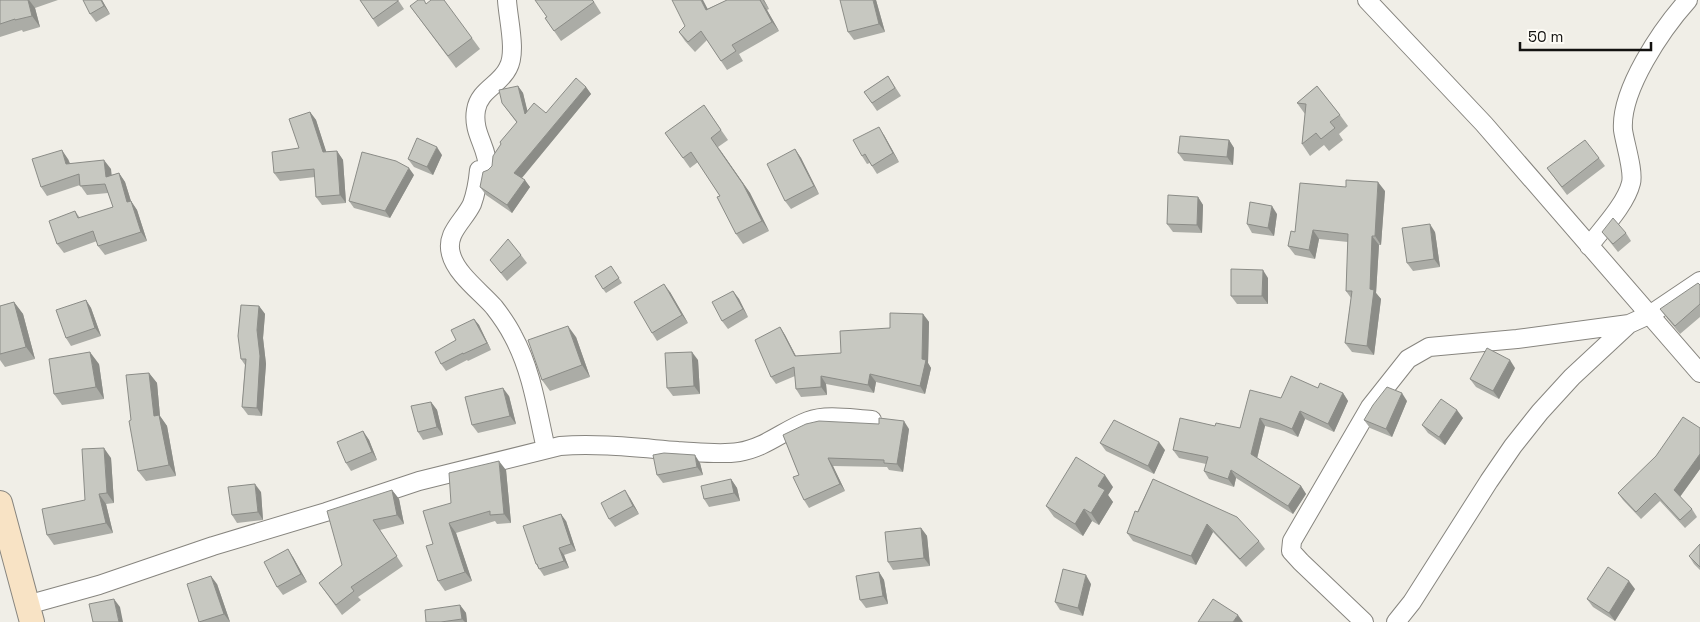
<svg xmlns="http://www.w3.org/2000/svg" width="1700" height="622" viewBox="0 0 1700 622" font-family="'Space Grotesk',sans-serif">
	<rect width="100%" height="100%" fill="#f0eee7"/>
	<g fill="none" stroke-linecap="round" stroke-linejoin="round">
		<g stroke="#87857f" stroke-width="20">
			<path id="street" d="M507,0c1,19 10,52 1,68 -8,17 -29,22 -32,42 -4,23 12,37 12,59l-9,1c-1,11 -3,23 -7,34 -8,17 -27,29 -21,50 5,20 30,38 43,53 7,9 14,19 19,29 19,35 24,74 33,113
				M1367,0l117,124 216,249
				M1589,246c13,-17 37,-42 42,-63 3,-12 -6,-39 -8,-53 -3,-40 39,-101 65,-130
				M27,605l72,-20 114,-39 113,-34 93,-31 141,-35c39,-3 79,2 118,5 20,1 41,4 61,1 26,-4 45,-22 69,-31 19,-7 44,-2 64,-1
				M1364,622l-63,-60 -10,-11 1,-10 78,-134 38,-48 21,-12 88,-8 112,-15
				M1396,622l16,-20 77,-121 24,-35 27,-34 32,-35 57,-53 22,-10 49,-33"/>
		</g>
		<g stroke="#87857f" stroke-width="26">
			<path id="secondary" d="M0,503l32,119"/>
		</g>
		<use href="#street" stroke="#fff" stroke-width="18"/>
		<use href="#secondary" stroke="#f8e3c5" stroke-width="24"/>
	</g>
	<path fill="#abaca6" d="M0,0h58l-23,8 5,19 -17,5 -1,-2 -22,7z
		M102,0l8,14 -14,8 -6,-8z
		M360,0h38l6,9 -26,18z
		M593,0l8,13 -40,28 -16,-23z
		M727,0h37l5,9 -2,1 12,21 -40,23 4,7 -16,9 -20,-30 -12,12 -10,-11 -6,-9 28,-23z
		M876,0l9,32 -31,8 -6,-8z
		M426,4l46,34 8,11 -24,19 -46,-62z
		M888,76l13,20 -24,15 -13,-19z
		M518,86l5,7 4,18 19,2 40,-26 5,7 -69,84 8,9 -18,26 -26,-18 -6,-8 8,-17 4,-4 9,-22 -1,-2 17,-19 -15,-20z
		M1317,86l23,29 8,11 -9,8 4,6 -14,11 -5,-6 -14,11 -8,-12 3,-30 -8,-11z
		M704,105l24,35 -10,7 32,46 19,38 -26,13 -7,-10 -16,-38 -22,-34 -8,6 -25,-35z
		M310,112l6,8 10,32 11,-1 6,9 3,43 -24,2 -6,-8 -1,-20 -35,4 -6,-8 25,-25z
		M884,135l15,27 -22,12 -7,-11 -3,1 -5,-8z
		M1229,140l5,8 -1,17 -49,-4 -6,-8z
		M795,149l6,9 18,36 -28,15 -6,-8z
		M442,155l-9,20 -19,-8 -6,-8z
		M1599,158l6,8 -38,29 -20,-27z
		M68,159l2,4 41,6v6l8,-2 6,9 6,19 6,9 10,31 -42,14 -7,-9 -1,-5 -33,12 -7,-9 18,-33 5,7 33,-11 -5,-14 -21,2 -7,-10 -33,11 -6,-9z
		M414,175l-24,43 -36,-10 -5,-7z
		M1385,191l-4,54h-2l-3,48 5,6 -7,56 -22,-3 -7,-9 6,-45 -5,-7 2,-49 -29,-3 -4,20 -20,-4 -7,-9 7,-14z
		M1198,197l5,8 -1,28 -29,-1 -6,-8z
		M1277,214l-3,22 -22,-3 -5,-9z
		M1435,232l5,35 -27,4 -6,-8z
		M1602,232l24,1 5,8 -13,11z
		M521,255l6,8 -20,18 -17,-21z
		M611,266l11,17 -16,10 -3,-4z
		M1268,278v26h-31l-6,-8z
		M1700,285v32l-20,17 -14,-17 -6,-8z
		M733,291l6,8 9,18 -20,12 -6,-8z
		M670,292l18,31 -31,18 -5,-8z
		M86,300l5,8 10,28 -30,10 -5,-8z
		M14,302l9,12 12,45 -30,8 -5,-7v-54z
		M259,306l6,8 -2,24 3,26 -4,52 -14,-1 -6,-8 3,-42 -4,-6z
		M923,314l6,8 -1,41 3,5 -6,26 -49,-12 -2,11 -48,-9 1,11 -26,2 -5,-8 -1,-13 -19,8 -5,-7 9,-50 5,8 11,21 45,-3 49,-25z
		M474,319l5,6 12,25 -23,11 -1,-1 -21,11 -5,-7 15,-24z
		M576,337l14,40 -40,14 -8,-11z
		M698,360l2,34 -27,2 -6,-8z
		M99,364l5,35 -42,6 -8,-11z
		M1515,368l-16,31 -23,-12 -6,-8z
		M149,373l8,10 3,33 7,10 9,50 -30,5 -8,-10 -7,-51z
		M1318,388l25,5 5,8 -14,31 -29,-13 -7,18 -14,-6 -19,-5 -8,33 44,27 5,8 -13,20 -57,-36 -2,9 -25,-8 -5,-8 2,-7 -27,-6 -6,-8 42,-24 25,2 41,-30z
		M509,396l7,28 -38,9 -6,-8z
		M1407,401l-15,36 -22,-9 -6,-8z
		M431,402l6,8 6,25 -20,5 -5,-8z
		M1463,418l-18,27 -17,-12 -6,-8z
		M1700,428v41l-20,28 12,12 5,8 -12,11 -25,-27 -19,18 -18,-19 -5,-7z
		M909,429l-6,43 -14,-2 -2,-3 -54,-1 12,25 -36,17 -5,-8 -5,-25 -16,-40z
		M363,431l6,9 8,20 -26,11 -5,-8z
		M1100,443l65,7 -11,24 -48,-23z
		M111,458l3,45 -8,1 7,29 -59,12 -7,-10 38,-35z
		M700,463l3,12 -40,8 -6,-8z
		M506,470l5,53 -14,1 -2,-3 -39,12 16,48 -27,10 -7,-10 -5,-37 18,-41z
		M731,479l6,9 3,13 -31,6 -5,-8z
		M1153,479l106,62 6,8 -19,18 -33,-35 -17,33 -63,-24 -6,-8z
		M1113,487l-5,8 5,7 -14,23 -7,-4 -9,15 -29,-19 -8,-11z
		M392,490l7,9 5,25 -24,6 23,36 -45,31 3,3 -19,15 -23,-32 23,-18z
		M261,492l2,28 -26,3 -5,-8z
		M630,498l9,16 -24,13 -6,-8z
		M566,521l10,30 -12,4 5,13 -25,8 -8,-12z
		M921,528l6,8 3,30 -37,4 -5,-8z
		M1700,544v26l-6,-6 -5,-8z
		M293,557l14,25 -24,13 -6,-8z
		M879,572l5,8 4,24 -22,4 -6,-8z
		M217,584l13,38h-31z
		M1091,584l-8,32 -23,-6 -5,-8z
		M1635,589l-20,32 -22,-14 -6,-8z
		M460,605l6,8 1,9h-41z"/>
	<path fill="#8b8c87" d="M28,0h1l6,8 5,19 -8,-11z
		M101,0h1l8,14 -6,-8z
		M701,0h2l10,19 -7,-9z
		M760,0l7,10 12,21 -7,-9z
		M763,0h1l5,9z
		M873,0h3l9,32 -6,-8z
		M518,86l5,7 7,28 -5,-7z
		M586,87l5,7 -71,86 -6,-7z
		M310,112l6,8 13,40 -6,-8z
		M879,127l5,8 15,27 -6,-9z
		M1229,140l5,8 -1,17 -6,-8z
		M437,147l5,8 -9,20 -6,-8z
		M718,147l32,46 19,38 -7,-10z
		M795,149l6,9 18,36 -5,-8z
		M62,150l6,9 5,14 -7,-9z
		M337,151l6,9 3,43 -6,-8z
		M104,160l7,9 2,17 -7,-9z
		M409,168l5,7 -24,43 -5,-7z
		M119,173l6,9 9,29 -7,-9z
		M525,180l5,7 -18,26 -5,-8z
		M1378,182l7,9 -4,54 -6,-9z
		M1198,197l5,8 -1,28 -5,-8z
		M131,201l6,9 10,31 -6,-9z
		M1272,206l5,8 -3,22 -6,-8z
		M1430,224l5,8 5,35 -6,-8z
		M1313,230l6,9 -4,20 -6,-9z
		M1372,236l7,9 -3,48 5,6 -7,56 -7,-9z
		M1263,270l5,8v26l-6,-8z
		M664,284l6,8 18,31 -6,-8z
		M733,291l6,8 9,18 -5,-8z
		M86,300l5,8 10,28 -6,-8z
		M14,302l9,12 12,45 -9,-12z
		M259,306l6,8 -2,24 3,26 -4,52 -5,-8v-78z
		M923,314l6,8 -1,41 3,5 -6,26 -5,-8 2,-27z
		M474,319l5,6 12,25 -4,-7z
		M568,326l8,11 14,40 -8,-12z
		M780,327l5,8 15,29 -5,-8z
		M90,352l9,12 5,35 -8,-12z
		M692,352l6,8 2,34 -6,-8z
		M1510,360l5,8 -16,31 -6,-8z
		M149,373l8,10 3,33 7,10 9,50 -7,-11 -15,-49z
		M870,374l6,8 -2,11 -6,-8z
		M821,376l5,8 1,11 -6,-8z
		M503,388l6,8 7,28 -6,-8z
		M1343,393l5,8 -14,31 -6,-8z
		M1402,393l5,8 -15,36 -6,-8z
		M431,402l6,8 6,25 -6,-8z
		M1457,410l6,8 -18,27 -6,-8z
		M1300,411l5,8 -7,18 -6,-8z
		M1260,418l5,8 -9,36 -5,-8z
		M904,421l5,8 -6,43 -6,-8z
		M363,431l6,9 8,20 -5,-8z
		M1159,442l6,8 -11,24 -6,-8z
		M104,448l7,10 3,45 -7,-10z
		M1700,454v15l-21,29 -5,-8z
		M695,455l5,8 3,12 -6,-8z
		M828,458l5,8 12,25 -5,-7z
		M499,461l7,9 5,53 -7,-9z
		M1231,470l5,8 -2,9 -6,-8z
		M1105,475l8,12 -5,8 5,7 -14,23 -8,-12 7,-27z
		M731,479l6,9 3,13 -6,-8z
		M255,484l6,8 2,28 -5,-8z
		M1301,486l5,8 -13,20 -5,-8z
		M392,490l7,9 5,25 -7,-9z
		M625,490l5,8 9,16 -6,-8z
		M99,494l7,10 7,29 -7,-10z
		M1084,509l8,12 -9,15 -8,-12z
		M561,514l5,7 10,30 -5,-7z
		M449,523l7,10 16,48 -7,-9z
		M1207,524l6,8 -17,33 -5,-9z
		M921,528l6,8 3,30 -6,-8z
		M559,548l5,7 5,13 -5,-7z
		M288,549l5,8 14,25 -6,-8z
		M879,572l5,8 4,24 -5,-8z
		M1086,575l5,9 -8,32 -5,-8z
		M211,576l6,8 13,38 -6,-8z
		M1629,581l6,8 -20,32 -6,-8z
		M114,599l6,8 3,15h-4z
		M460,605l6,8 1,9h-2l-3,-3z
		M1238,615l5,7h-10z"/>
	<path fill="#c7c8c1" stroke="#8b8c87" d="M0,0h28l4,16 -17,4v-1l-15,5z
		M83,0h18l3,6 -14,8z
		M360,0h38v1l-25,18z
		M418,0h6l2,4 5,-4h13l28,38 -24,18 -38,-50z
		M535,0h57l2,2 -40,29 -9,-13 2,-1z
		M672,0h29l5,10 21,-10h34h-1l12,22 -40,23 4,6 -15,10 -20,-30 -13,11 -9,-10 6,-6z
		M840,0h33l6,24 -31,8z
		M888,76l7,12 -23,15 -8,-11z
		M576,78l10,9 -72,86 11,7 -18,25 -27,-18 3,-15 5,-2 4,-4 1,-10 8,-12 -1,-2 17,-20 -15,-19 -3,-13 19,-4 7,28 9,-11 12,10z
		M1317,86l23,29 -10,7 5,6 -14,11 -5,-6 -14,11 4,-40 -9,-1z
		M704,105l17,25 -10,8 32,46 19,37 -26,13 -19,-37 3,-1 -29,-44 -8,6 -18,-25z
		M310,112l13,40 14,-1 3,44 -24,2 -2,-28 -40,4 -2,-21 27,-4 -10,-29z
		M879,127l14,26 -21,13 -7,-12 -3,2 -9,-16z
		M1180,136l49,4 -2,17 -49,-4z
		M417,138l20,9 -10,20 -19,-8z
		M1585,140l14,18 -37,29 -15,-19z
		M795,149l19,37 -29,15 -18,-37z
		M62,150l4,14 38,-4 2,17 13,-4 8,29 4,-1 10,31 -43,14 -5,-15 -36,13 -8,-23 26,-10 3,7 35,-11 -8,-23 -25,2 -1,-12 -38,13 -9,-28z
		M362,152l34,9 13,7 -24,43 -36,-10z
		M1346,180l32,2 -3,54h-3l-2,53 4,1 -7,56 -22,-3 7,-52h-6l2,-57 -35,-4 -4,20 -21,-4 3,-15 4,1 5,-49 46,4z
		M1168,195l30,2 -1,28 -30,-1z
		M1250,202l22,4 -4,22 -21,-4z
		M1613,218l13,15 -13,11 -11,-12z
		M1430,224l4,35 -27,4 -5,-35z
		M508,239l13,16 -20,18 -11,-13z
		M611,266l8,12 -16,11 -8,-13z
		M1231,269l32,1 -1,26h-31z
		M1698,283l2,2v19l-25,22 -15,-17z
		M664,284l18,31 -30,18 -18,-31z
		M733,291l10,18 -21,12 -10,-19z
		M86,300l9,28 -29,10 -10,-28z
		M14,302l12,45 -26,7v-48z
		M241,305l18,1 -2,24 3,26 -3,52 -15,-1 4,-48h-5l-3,-23z
		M890,313l33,1 -1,45 4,1 -6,26 -50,-12 -2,11 -47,-9v11l-25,2 -2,-22 -23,10 -16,-37 25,-13 15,29 46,-3 -1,-22 50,-3z
		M474,319l13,24 -24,11v-1l-22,11 -6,-12 21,-12 -5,-10z
		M568,326l14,39 -40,15 -14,-40z
		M1487,348l23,12 -17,31 -23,-12z
		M90,352l6,35 -42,7 -5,-35z
		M692,352l2,34 -27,2 -2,-35z
		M149,373l5,43 5,-1 10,50 -31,6 -9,-50 2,-1 -5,-45z
		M1291,376l27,12 2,-5 23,10 -15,31 -28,-13 -8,18 -14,-6 -18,-5 -9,36 50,32 -13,20 -57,-36 -3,9 -24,-8 4,-14 -35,-7 7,-32 35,8 1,-3 24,5 10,-38 31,8z
		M1387,387l15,6 -16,36 -22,-9 9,-15z
		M503,388l7,28 -38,9 -7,-28z
		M1441,399l16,11 -18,27 -17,-12z
		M431,402l6,25 -19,5 -7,-26z
		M1683,417l17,11v26l-26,36 18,19 -12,11 -25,-27 -19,19 -18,-19 38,-37z
		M879,418l25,3 -7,43 -13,-1v-3l-56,-2 12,26 -36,16 -11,-23 6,-2 -16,-40 23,-11 13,-3 60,3z
		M1114,420l45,22 -11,24 -48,-23z
		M363,431l9,21 -26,11 -9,-21z
		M104,448l3,45 -8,1 7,29 -59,12 -5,-26 43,-9 -3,-51z
		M664,453l31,2 2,12 -40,8 -4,-20z
		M1076,457l29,18 -7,11 7,4 -14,23 -7,-4 -9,15 -29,-18z
		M499,461l5,53 -14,1v-4l-41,12 16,49 -27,9 -12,-35 7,-2 -10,-33 28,-8 -2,-30z
		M731,479l3,14 -30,6 -3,-13z
		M1153,479l84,38 22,24 -19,18 -33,-35 -16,32 -64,-23 8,-22 3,1z
		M255,484l3,28 -26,3 -4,-28z
		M392,490l5,25 -24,5 24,36 -46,31 3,4 -18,14 -17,-22 23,-18 -15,-54z
		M625,490l8,16 -24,13 -8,-16z
		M561,514l10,30 -12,4 5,13 -25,8 -2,-5h-1l-13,-38z
		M921,528l3,30 -36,4 -3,-30z
		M1700,544v23l-11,-11z
		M288,549l13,25 -24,13 -13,-25z
		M1608,567l21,14 -20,32 -22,-14z
		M1063,569l23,6 -8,33 -23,-6z
		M879,572l4,24 -23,4 -4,-24z
		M211,576l13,38 -25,8 -12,-38z
		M114,599l5,23h-26l-4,-18z
		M1213,599l25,16 -5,7h-35z
		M460,605l2,14 -21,3h-15l-1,-12z"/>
	<path d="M1520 42v8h131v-8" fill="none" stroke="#131210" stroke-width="2.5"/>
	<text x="1528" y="42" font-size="15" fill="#131210" stroke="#fdfbf5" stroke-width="4" paint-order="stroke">50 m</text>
</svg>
